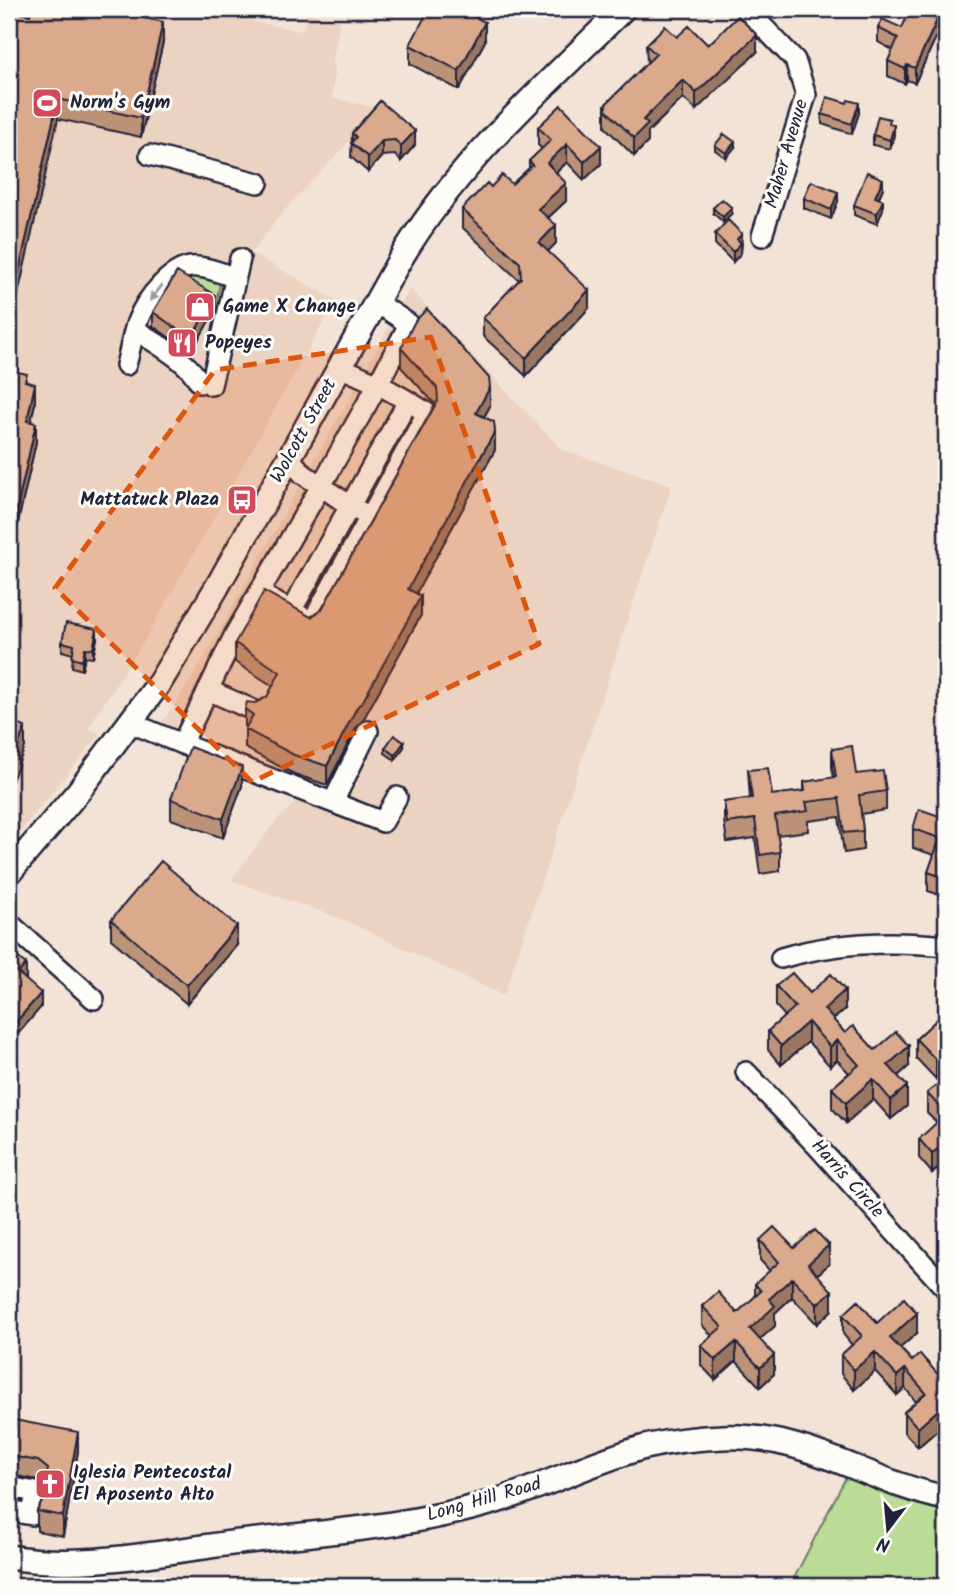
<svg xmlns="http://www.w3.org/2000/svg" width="955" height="1595" viewBox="0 0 955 1595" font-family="Kalam,sans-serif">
	<rect width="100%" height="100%" fill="#f3e3d7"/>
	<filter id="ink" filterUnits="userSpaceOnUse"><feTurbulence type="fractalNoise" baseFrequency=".0143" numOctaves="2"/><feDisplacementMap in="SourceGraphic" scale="14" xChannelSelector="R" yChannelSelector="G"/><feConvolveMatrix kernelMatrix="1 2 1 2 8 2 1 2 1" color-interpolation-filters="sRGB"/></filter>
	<g filter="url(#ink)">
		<path fill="#ecd2c1" d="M9,9h178l115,22 5,-18 33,7 -8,45 3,1 -3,32 48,11 -97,103 -32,41 85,47 -188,335 -60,93 12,6 -91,111z
			M410,289l152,161 110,35 -168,511 -162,-77 -111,-39 45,-59 27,-26 -156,-53 27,-36 26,-41z"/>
		<path fill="#bbdc96" stroke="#6e7f68" stroke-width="2" d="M192,271l28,12 -5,27 -33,-34z
			M846,1477l44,19 56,16v74h-156z"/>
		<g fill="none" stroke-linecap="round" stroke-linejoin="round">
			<g stroke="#22223b" stroke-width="24">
				<path id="minor" d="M746,9l49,51 11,35 -44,141
					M150,155l108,28
					M135,329c22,16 52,30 65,54
					M126,365c4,-14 6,-29 11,-43 8,-22 36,-59 61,-55 13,1 26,7 37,11
					M211,385l29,-126
					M289,458l14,16 18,12 57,-102 -38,-17
					M370,517l57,-104 -19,-12
					M301,616l11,6 58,-105 -20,-11 58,-105 -30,-17 31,-60 -33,-22
					M208,690l45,20
					M131,723l51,21 53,-110 86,-148 29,20 -59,105 -32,-18
					M182,744l201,78 14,-25
					M333,802l35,-71
					M9,923l85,76
					M781,958c54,-16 109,-18 165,-12
					M746,1072l71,74 129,143
					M9,1487l27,5 -4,23 -23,-4"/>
			</g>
			<g stroke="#22223b" stroke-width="28">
				<path id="major" d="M9,873l69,-81 82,-110 57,-95 181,-324c58,-99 144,-174 225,-254
					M9,1557c76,13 155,-6 231,-15 82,-10 166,-15 246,-38 54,-15 104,-42 159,-57 25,-6 52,-9 78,-10 86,-3 144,45 223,61"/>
			</g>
			<use href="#minor" stroke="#fdfcf7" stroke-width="19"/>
			<use href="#major" stroke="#fdfcf7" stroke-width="23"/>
		</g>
		<path fill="#bc9279" stroke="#22223b" stroke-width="2" d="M213,9h17l-1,3z
			M9,10l154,32 -22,95 -83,-18z
			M878,28h24l35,7 -22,48 -8,-3 -2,4 -17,-8v-15l5,-11 -15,-8z
			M677,37l31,8 49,7 -61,58 -13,-12 -35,34v10l-14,14 -29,-29v-22l42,-42 -1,-18z
			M485,41l-26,49 -49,-26v-19z
			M380,101l35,44 -14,16 -6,-6 -13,1 -14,16 -17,-15 1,-24z
			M859,113l-7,21 -30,-10v-10z
			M890,124l4,11 -4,14 -17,-4v-10z
			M538,127l63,37 -17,16 -17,-18 -11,11 10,28 -18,17 8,25 -8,8 41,57 -63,68 -43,-40v-18l36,-38 -57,-53v-18l29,-22 21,-3 17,-16v-7l13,-12 -4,-4z
			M715,145l20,2 -9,11 -11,-8z
			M883,188l-4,10 4,11 -6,15 -23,-9v-10z
			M804,198l34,3 -7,18 -27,-11z
			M713,208l19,5 -9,9 -10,-9z
			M715,234l27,9 -1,10 -8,9 -18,-18z
			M215,310l-24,43 -38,-27v-14z
			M401,348l89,58 -6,11 11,33 -79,143 5,22 -58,105 -6,6 -30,59 -33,-11 -49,-26v-39l22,-12 6,-11 -38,-24v-19l76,-26 11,-8 113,-205 -34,-37z
			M9,370l18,12 8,21 -4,18 5,21 -20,89 -5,-1z
			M97,638l-4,20 -8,-1 -3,13 -10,-3 1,-13 -11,-3v-9z
			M404,747l-9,13 -10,-7v-5z
			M832,749l24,25 30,17v19l-25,4 2,17v19l-19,3 -5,-36 -31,4v10l-31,4 3,17v19l-20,3 -5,-36 -28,4 -3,-21v-19l26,-3 -2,-29 24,25 32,-4v-9l30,-4 -2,-10z
			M242,786l-19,52 -52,-19v-20z
			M946,815v82l-18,-6v-19l6,-17 -21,-7v-19l32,-11z
			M111,920l126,25 -50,59 -76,-65z
			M9,964l17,14 -1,1 16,28 -25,29 -7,-6z
			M776,986l34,7 35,16 -12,11 12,13 30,17 34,16 -11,10 9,30 -16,13 -18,-20 -27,24 -14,-15v-20l17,-15 -12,-13 -7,6 -22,-24 -27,23 -13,-15v-19l17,-15 -9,-10z
			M946,1011v59l-10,9 -20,-21v-19z
			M946,1084v77l-14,12 -13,-15v-19l18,-16 -10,-10v-20z
			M760,1240l34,8 35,16 -12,11 15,35 -15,14 -25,-27 -17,16v13l-15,13 14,35 -14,13 -24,-26 -21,19 -14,-15v-20l11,-9 -10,-11v-19l35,7 18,-16v-13l15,-13 -10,-11z
			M843,1315l74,18 -17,15 12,13 30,18 4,-4v60l-6,-7 -22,19 -14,-15v-20l12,-10 -11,-14 -8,7 -22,-24 -21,19 -13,-16v-19l11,-10 -9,-11z
			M9,1419l69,32 -15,85 -26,-5v-20l7,-13 1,-11 -7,-7 -27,-5 -2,1z"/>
		<path fill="#997763" stroke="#22223b" stroke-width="2" d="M937,20v15l-22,48v-15z
			M163,22v20l-22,95v-19z
			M485,22v19l-26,49v-19z
			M757,35v17l-61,58v-17z
			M907,65v15l-2,4v-15z
			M683,80v18l-35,34v10l-14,14v-18l9,-18z
			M58,99v20l-49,215v-20z
			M859,103v10l-7,21v-10z
			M894,125v10l-4,14v-9z
			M415,131v14l-14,16v-15z
			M382,141v15l-14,16v-15z
			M735,142v5l-9,11v-5z
			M567,144v18l-20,19v-18z
			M601,146v18l-17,16v-18z
			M883,179v9l-8,18v-9z
			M566,183v18l-28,26v-18z
			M838,192v9l-7,18v-9z
			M883,200v9l-6,15v-10z
			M732,208v5l-9,9v-5z
			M556,225v18l-17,18v-18z
			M742,234l-1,19 -8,9v-10l4,-13z
			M589,290v18l-63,68v-18z
			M215,295v15l-24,43v-14z
			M35,384v19l-8,37v-19z
			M490,387v19l-14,25v-18z
			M36,423v19l-20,89v-19z
			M495,431v19l-87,158v-19z
			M11,511v19l-2,10v-19z
			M421,596v19l-58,105 -6,6 -30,59v-19l30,-59z
			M97,629v9l-4,20v-9z
			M85,648v9l-3,13v-9z
			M25,727v20l-16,42v-20z
			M404,742v5l-9,13v-5z
			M242,767v19l-19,52v-19z
			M237,926v19l-50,59v-19z
			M26,964v14l-8,9v-14z
			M845,990v19l-21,19v-19z
			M41,993v14l-25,29v-14z
			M808,1022v20l-27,23v-19z
			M837,1040v20l-7,6v-19z
			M909,1046v20l-21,19v-20z
			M946,1050v20l-10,9v-19z
			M16,1055v19l-7,8v-19z
			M873,1079v20l-27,24v-20z
			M907,1086v20l-16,13v-19z
			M946,1141v20l-14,12v-19z
			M829,1245v19l-21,19v-19z
			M792,1278v19l-17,16v13l-25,22v-19l19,-30z
			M832,1291v19l-15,14v-20z
			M917,1313v20l-27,24v-19z
			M736,1342v19l-21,19v-20z
			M875,1352v19l-21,19v-20z
			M774,1355v19l-14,13v-19z
			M905,1369v19l-8,7v-19z
			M940,1408v20l-22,19v-19z
			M78,1432v19l-15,85v-20z
			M11,1456v19l-2,1v-19z"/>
		<path fill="#dbaa8d" stroke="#22223b" stroke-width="2" d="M31,9h72l60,13 -22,96 -83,-19 -49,215v-304l21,5z
			M429,9h30l26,13 -26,49 -49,-26z
			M910,9l27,11 -22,48 -8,-3 -2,4 -17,-8 10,-23 -20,-10 4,-9 20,9z
			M738,16l19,19 -61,58 -13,-13 -40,40 5,4 -14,14 -29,-29 2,-2 -2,-2 51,-51 -10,-9 19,-19 12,11 12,-11 19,19z
			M827,97l20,6 1,-3 11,3 -7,21 -30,-10z
			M380,101l35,30 -14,15 -6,-6 -13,1 -14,16 -17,-14 5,-6 -4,-4z
			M561,105l40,41 -17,16 -17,-18 -20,19 19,20 -28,26 18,16 -17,18 50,47 -63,68 -43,-40 38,-40 -1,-15 -58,-54 25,-26 4,4 11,-12 10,9 21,-19 -4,-4 22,-21 -13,-13z
			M878,116l12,3 -1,5 5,1 -4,15 -17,-5z
			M724,134l11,8 -9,11 -11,-8z
			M867,172l16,7 -8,18 8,3 -6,14 -23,-9z
			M811,181l27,11 -7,18 -27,-12z
			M722,199l10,9 -9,9 -10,-9z
			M728,220l14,14 -5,5 4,4 -8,9 -18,-18z
			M177,272l38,23 -24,44 -38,-27z
			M427,309l62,69 1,9 -14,26 18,9 1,9 -87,158 13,7 -58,105 -6,6 -30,59 -33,-11 -49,-26 8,-14 -8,-6 2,-7 8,1 12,-6 13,-25 -45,-29 29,-52 47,26 11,-8 116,-209 -1,-12 -36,-40 14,-27z
			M9,370l18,4 -2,7 10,3 -8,37 9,2 -20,89 -5,-1 -2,10z
			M66,623l31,6 -4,20 -8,-1 -3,13 -10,-3 2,-13 -12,-3z
			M9,721l16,6 -16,42z
			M394,735l10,7 -9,13 -10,-7z
			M852,746l4,28 27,-3 3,20 -27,4 4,36 -19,2 -5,-35 -33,4 2,9 -33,5 5,36 -20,3 -5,-36 -28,4 -3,-21 28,-4 -4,-28 20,-2 4,27 33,-4 -1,-9 32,-5 -4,-28z
			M190,747l52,20 -19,52 -52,-20z
			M919,809l26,9 1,-3v63l-18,-6 12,-34 -27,-9z
			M161,861l76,65 -50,59 -76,-65z
			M16,956l10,8 -8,9 23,20 -25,29 -7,-6v-52z
			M792,973l18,20 21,-19 14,16 -21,19 21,24 8,-7 22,24 21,-18 13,14 -21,19 19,21 -16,14 -18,-21 -27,24 -14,-15 27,-23 -22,-25 -7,7 -22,-25 -27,24 -13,-15 27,-24 -19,-21z
			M946,1011v39l-10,10 -20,-21z
			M9,1048l7,7 -7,8z
			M943,1080l3,4v57l-14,13 -13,-15 27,-25 -19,-21z
			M774,1227l20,21 21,-18 14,15 -21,19 24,27 -15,13 -25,-26 -23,21 6,7 -25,23 24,26 -14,13 -24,-26 -21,18 -14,-15 21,-18 -20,-21 16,-14 19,21 24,-22 -6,-7 24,-22 -19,-22z
			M904,1298l13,15 -27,25 22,23 8,-7 22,25 4,-4v41l-6,-8 -22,20 -14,-16 22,-19 -21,-24 -8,7 -22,-24 -21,18 -13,-15 21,-19 -19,-21 15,-14 19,22z
			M9,1419l69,13 -15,84 -26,-5 7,-13 4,-29 -10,-8 -27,-5 -2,1z"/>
		<defs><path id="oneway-solid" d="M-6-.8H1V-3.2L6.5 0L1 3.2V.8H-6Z" transform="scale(1.75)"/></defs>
		<use fill="#9a9aa2" href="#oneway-solid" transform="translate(156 293) rotate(128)"/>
	</g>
	<path fill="#de560e" fill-opacity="0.2" stroke="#de560e" stroke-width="5" stroke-dasharray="14 9" stroke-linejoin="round" d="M431,337l108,307 -287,138 -197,-194 160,-218z"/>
	<defs>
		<g id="stadium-square" transform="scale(1.575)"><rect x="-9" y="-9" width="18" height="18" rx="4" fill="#d1495b" stroke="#fdfcf7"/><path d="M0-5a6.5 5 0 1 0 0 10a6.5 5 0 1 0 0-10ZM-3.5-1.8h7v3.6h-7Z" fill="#fff"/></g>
		<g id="shop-square" transform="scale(1.575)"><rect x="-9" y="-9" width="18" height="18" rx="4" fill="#d1495b" stroke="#fdfcf7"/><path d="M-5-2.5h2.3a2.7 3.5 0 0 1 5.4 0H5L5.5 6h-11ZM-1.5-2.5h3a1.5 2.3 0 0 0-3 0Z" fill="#fff"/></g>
		<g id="restaurant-square" transform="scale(1.575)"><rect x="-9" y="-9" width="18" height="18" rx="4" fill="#d1495b" stroke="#fdfcf7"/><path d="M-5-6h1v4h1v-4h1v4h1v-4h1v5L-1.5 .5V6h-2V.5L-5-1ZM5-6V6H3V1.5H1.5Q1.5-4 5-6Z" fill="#fff"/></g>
		<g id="bus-square" transform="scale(1.575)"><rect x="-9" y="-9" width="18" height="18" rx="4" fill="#d1495b" stroke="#fdfcf7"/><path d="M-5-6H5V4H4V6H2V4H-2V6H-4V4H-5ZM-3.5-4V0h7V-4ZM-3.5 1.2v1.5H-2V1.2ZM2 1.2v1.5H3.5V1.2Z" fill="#fff"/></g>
		<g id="church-square" transform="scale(1.575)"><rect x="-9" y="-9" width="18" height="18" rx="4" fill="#d1495b" stroke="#fdfcf7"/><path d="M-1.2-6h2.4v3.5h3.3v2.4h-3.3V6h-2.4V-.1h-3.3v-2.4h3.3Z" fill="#fff"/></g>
	</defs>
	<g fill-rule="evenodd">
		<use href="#stadium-square" x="47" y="103"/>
		<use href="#shop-square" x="200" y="307"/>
		<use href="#restaurant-square" x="182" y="343"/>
		<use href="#bus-square" x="242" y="500"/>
		<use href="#church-square" x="50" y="1484"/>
	</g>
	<g text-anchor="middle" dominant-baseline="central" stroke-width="6" stroke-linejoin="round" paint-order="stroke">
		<g font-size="19" font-weight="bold" fill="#22223b" stroke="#fdfcf7" text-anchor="start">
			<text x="70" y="103">Norm's Gym</text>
			<text x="223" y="307">Game X Change</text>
			<text x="205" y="343">Popeyes</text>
			<text x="219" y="500" text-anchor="end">Mattatuck Plaza</text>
			<text x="73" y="1473">Iglesia Pentecostal<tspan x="73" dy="22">El Aposento Alto</tspan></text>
		</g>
		<g font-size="19" fill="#22223b" stroke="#fdfcf7">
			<text transform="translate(787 154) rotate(-74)">Maher Avenue</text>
			<text transform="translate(304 431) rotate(-61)">Wolcott Street</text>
			<text transform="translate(847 1179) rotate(48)">Harris Circle</text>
			<text transform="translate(484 1500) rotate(-16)">Long Hill Road</text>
		</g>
	</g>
	<rect width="955" height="1595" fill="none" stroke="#fdfcf7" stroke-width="35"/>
	<rect x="18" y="18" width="920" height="1560" fill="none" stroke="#22223b" stroke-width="2.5" filter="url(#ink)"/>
	<g transform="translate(888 1529) rotate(196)" stroke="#fdfcf7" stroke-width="5" paint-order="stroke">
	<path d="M0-5L12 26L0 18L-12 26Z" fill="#22223b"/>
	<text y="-10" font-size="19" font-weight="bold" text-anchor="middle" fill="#22223b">N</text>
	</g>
</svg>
